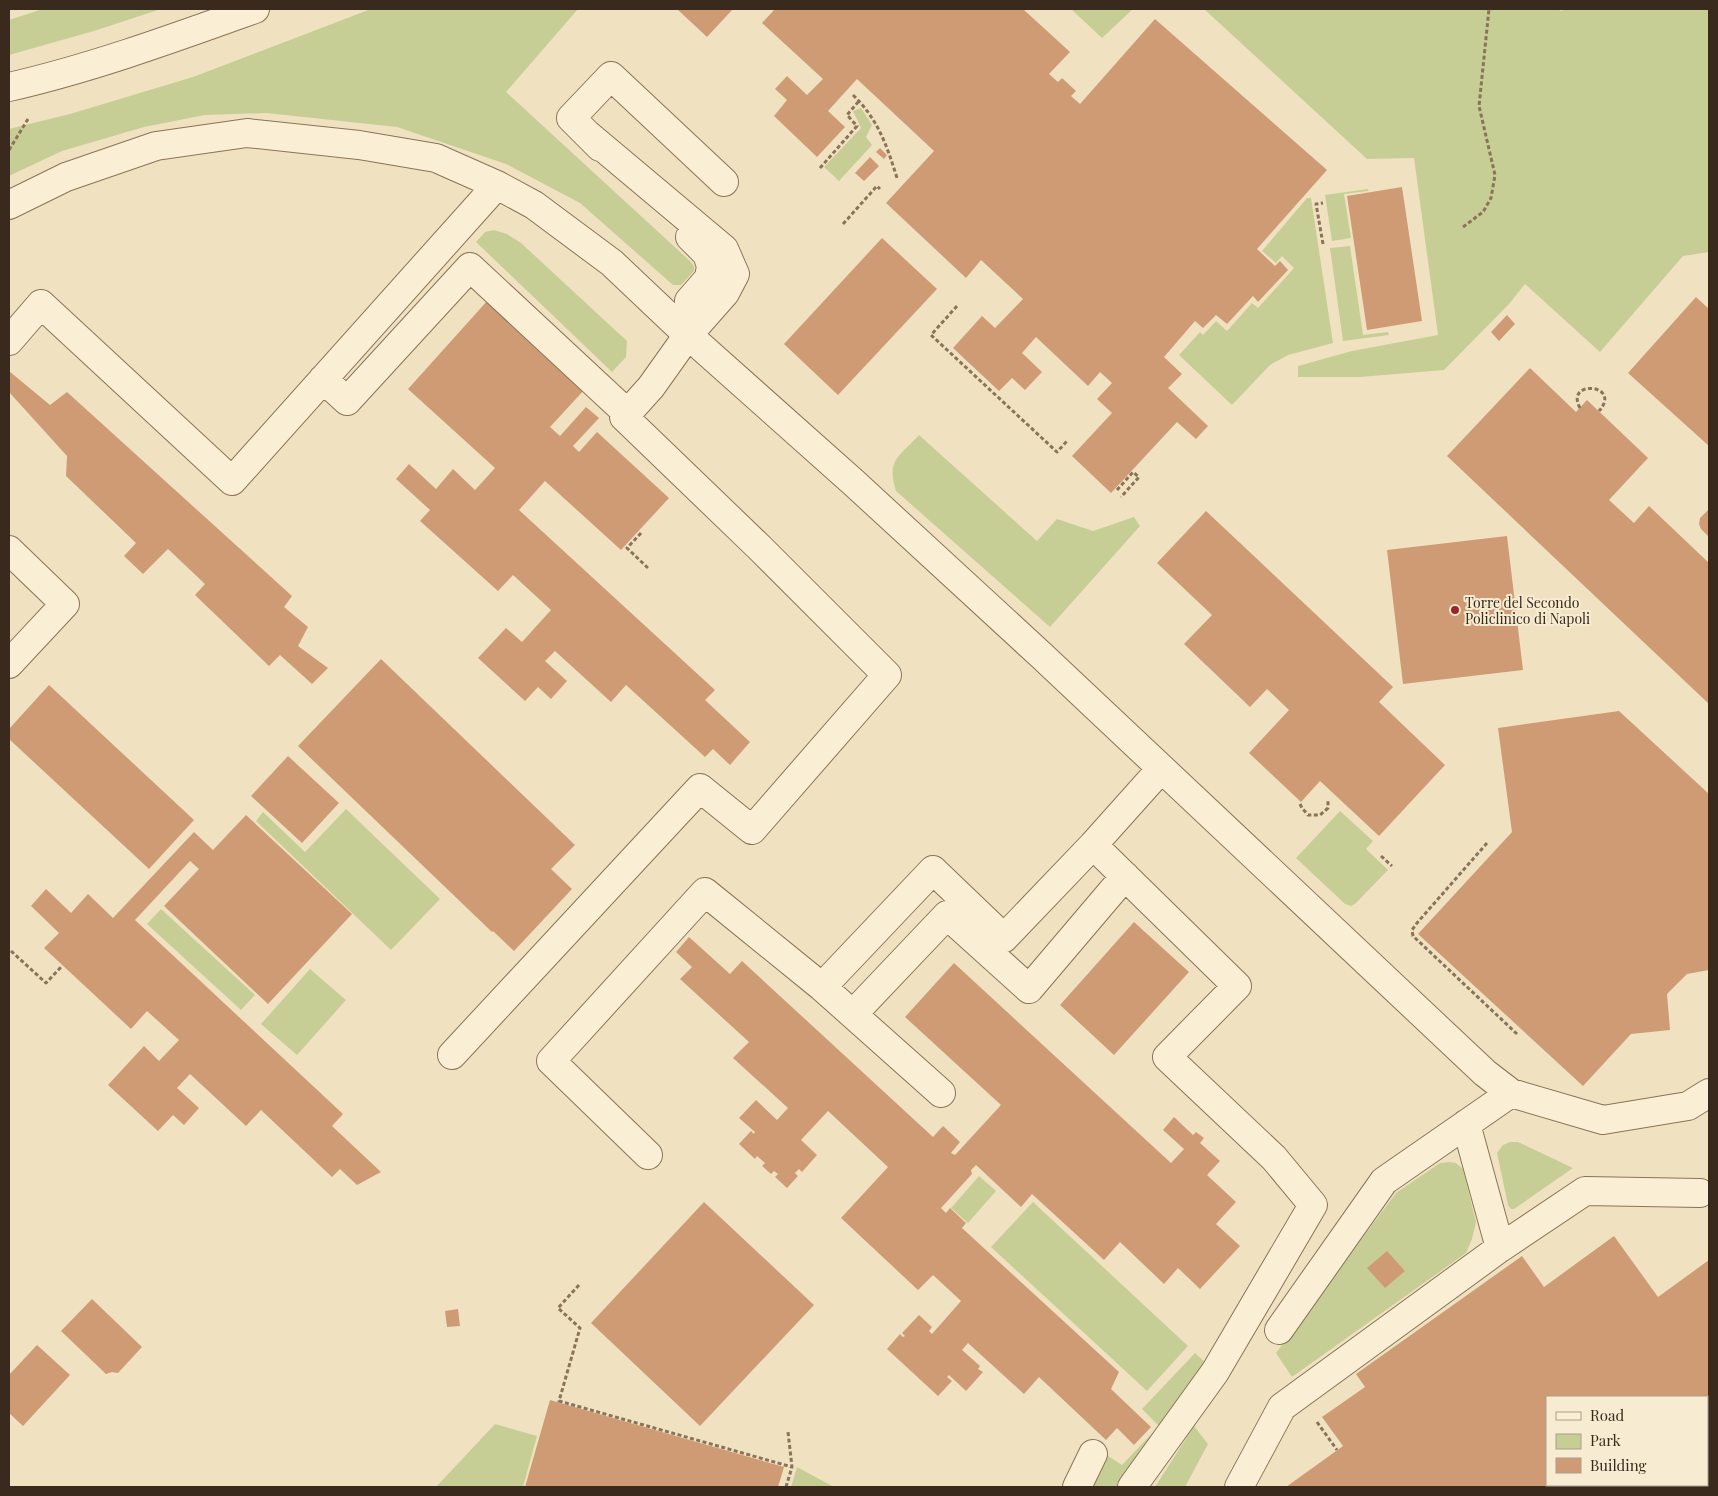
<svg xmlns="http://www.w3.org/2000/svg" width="1718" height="1496" viewBox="0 0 1718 1496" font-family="'Playfair Display',serif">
	<rect width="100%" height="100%" fill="#f0e2c1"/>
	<path fill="#c7ce95" d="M43,9h118l-67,22 -85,24v-35z
		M371,9h207l-72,83 185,170 3,4v5l-13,14h-8l-93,-82 -74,-39 -109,-37 -131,-14 -61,2 -61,12 -82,24 -53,25v-47l61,-15 123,-37z
		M1071,9h62l-31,29z
		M1204,9h352l6,2 2,-2h145v243l-26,4 -83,96 -75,-68 -16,20 -65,66 -84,7h-62v-11l54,-15 86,-16 -24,-177 -47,1z
		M861,108l11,17 -6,12 6,8 -33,36 -15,-14 37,-39 -8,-17z
		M1368,189v2l-24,3 7,44 -19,3 -7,-46z
		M1307,198h4l22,145 -45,12 -18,10 -38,40 -53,-50 21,-23 3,3 13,-14 11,10 25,-28 6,5 36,-40 -12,-12 -6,7 -14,-12z
		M494,230l13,4 14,9 106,98 -1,16 -14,15 -136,-130 9,-10z
		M1350,246l13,89 25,-3 1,3 -46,6 -13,-93z
		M919,435l118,106 20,-22 36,12 41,-14 6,9 -90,101 -154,-136c-10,-31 3,-34 23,-56z
		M346,809l94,90 -49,51 -135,-129 7,-9 42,40z
		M1340,811l33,30 -7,8 22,21 -33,34 -4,2 -6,-2 -49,-46z
		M161,909l94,86 -14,15 -94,-86z
		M310,969l36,31 -49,55 -36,-31z
		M1510,1142h8l55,26 -59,41h-3l-3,-4 -11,-52 6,-8z
		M1449,1162l7,1 7,6 13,53 -4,17 -6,14 -174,124 -16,-24 120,-160 44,-30z
		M979,1176l17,15 -28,32 -17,-15z
		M1033,1202l155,144 -41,45 -156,-144z
		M1195,1353l14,13 -88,121h-36l17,-35 20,13 37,-39 -17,-17z
		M495,1424l42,12 -14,51h-87z
		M1194,1426l14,18 -23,43h-30z
		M797,1467l37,20h-43z"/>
	<path fill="#cf9b75" d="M677,9h56l-26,28z
		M775,9h248l47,43 -21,22 9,8 4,-4 14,13 -5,5 9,8 75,-85 172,151 -70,79 18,17 5,-5 8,9 -30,32 -5,-6 -26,28 -11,-9 -13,13 -8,-7 -31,36 18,17 -14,14 40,38 -12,13 -19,-17 -66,71 -39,-37 40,-43 -15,-14 15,-16 -12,-11 -12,14 -52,-49 -14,16 20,19 -17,18 -13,-12 -13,13 -46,-43 29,-32 13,12 28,-29 -42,-39 -15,18 -80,-75 48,-52 -77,-72 -29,32 17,16 -28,30 -43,-41 13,-16 -12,-11 12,-13 20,19 16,-16 -61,-56z
		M880,148l7,7 -3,4 -8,-7z
		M870,157l9,9 -15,15 -9,-8z
		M1402,187l20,134 -55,9 -20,-134z
		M882,238l55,51 -99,106 -54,-51z
		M1696,297l13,12v137l-81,-73z
		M488,300l97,89 -35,38 10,9 26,-29 13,11 -26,28 6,6 18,-20 72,66 -48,52 -76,-69 -26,29 196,180 -10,10 45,42 -20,23 -17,-16 -8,8 -79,-72 -15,17 -56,-51 -10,10 22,20 -16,18 -13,-12 -13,14 -47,-43 28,-30 16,14 29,-32 -38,-35 -15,16 -78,-70 10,-11 -34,-31 13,-15 27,25 17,-20 22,21 20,-22 -87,-79z
		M1507,315l8,9 -16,17 -8,-9z
		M1530,368l46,44 11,-12 61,58 -39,42 25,23 15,-17 60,57v141l-262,-248z
		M9,371l41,34 17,-13 225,204 -8,11 24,20 -10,19 30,22 -16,16 -32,-29 -11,11 -74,-71 10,-11 -37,-35 -25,25 -19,-18 12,-13 -70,-67 1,-20 -58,-64z
		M1709,509v28l-8,-8 -2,-5 1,-6z
		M1206,511l187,176 -14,15 66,63 -66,71 -59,-55 -19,21 -52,-49 40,-43 -22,-21 -17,18 -66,-63 28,-29 -55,-52z
		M1507,536l16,134 -120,14 -16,-134z
		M381,659l194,186 -24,24 21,20 -58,62 -21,-20 -1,1 -194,-186z
		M49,685l145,135 -45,49 -140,-130v-10z
		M1619,711l90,83v176l-22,4 -20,20 3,36 -39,4 -48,52 -165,-152 94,-102 -14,-104z
		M288,756l51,47 -37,40 -51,-47z
		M246,815l106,99 -84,90 -104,-98 35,-37 -9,-8 -55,59 208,194 -11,12 49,46 -24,13 -17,-16 -8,8 -71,-67 -15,16 -56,-52 -13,14 22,20 -15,17 -11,-10 -15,16 -50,-46 36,-39 15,15 20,-21 -32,-29 -16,18 -87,-81 15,-15 -28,-27 15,-17 25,24 17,-19 25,24 81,-86 19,18z
		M1134,922l55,50 -75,83 -54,-50z
		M689,937l41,37 12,-13 191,176 10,-11 17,16 -9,11 4,2 46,-50 -96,-88 49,-54 217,200 13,-14 -21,-19 11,-13 19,18 3,-3 8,6 -4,5 20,18 -13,14 29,27 -20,22 24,22 -40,43 -22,-21 -14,16 -44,-42 -16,18 -72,-66 -11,13 -45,-42 -5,5 1,4 -31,34 5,5 4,-5 16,15 -4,5 157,144 -8,17 40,38 -17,18 -17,-17 -11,12 -67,-63 -15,17 -56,-51 -6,7 18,16 -2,3 5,3 -17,19 -17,-16 -2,2 5,4 -14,15 -51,-47 13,-15 3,3 2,-1 -3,-3 17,-18 13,12 -3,4 3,3 29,-33 -28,-26 -15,15 -77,-72 47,-51 -60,-56 -27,29 16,15 -15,17 -3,-3 -4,4 3,3 -11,12 -12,-11 3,-3 -4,-3 -3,3 -9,-8 3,-3 -8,-7 -2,3 -16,-15 12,-13 3,3 1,-2 -16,-14 17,-18 21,20 11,-12 -55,-50 16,-16 -69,-63 12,-12 -16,-15z
		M704,1202l110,103 -114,121 -109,-103z
		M1614,1236l44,61 51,-37v143l-2,2v-8h-160v88h48l-4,2h-305l57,-41 -21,-29 43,-30 -9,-13 166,-118 22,31z
		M1387,1251l18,20 -20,17 -18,-20z
		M92,1299l50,48 -24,26 -6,-1 -6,2 -45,-43z
		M458,1309l2,17 -13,1 -2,-16z
		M37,1345l33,30 -47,51 -14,-13v-38z
		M550,1400l234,67 -6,20h-253z"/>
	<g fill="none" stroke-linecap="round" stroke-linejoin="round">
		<g stroke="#8a7358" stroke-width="30">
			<path id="minor" d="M9,87c83,-19 165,-49 246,-78
				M600,147l-29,-29 40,-42 113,106
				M9,205l57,-28 90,-31 91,-13 112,12 77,13 61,27 37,20 78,58 76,72 165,147 188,173 444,418 26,20 92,27 85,-14 21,-13
				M688,335l1,-34 20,-23 2,-12 -4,-12 -17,-17
				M9,341l32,-37 191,177 265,-296
				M323,379l24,22 123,-134 157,146
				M9,550l56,54 -56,60
				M1093,845l144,141 -70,71 107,101 39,47 -98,167 -83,115
				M822,987l119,106
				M853,1014l94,-99 82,74 96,-113
				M452,1055l248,-267 52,42 135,-155 -127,-127 -136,-131 27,-30 37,-52 37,-42 10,-19 -11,-25 -137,-115
				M648,1155l-97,-94 154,-169 117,95 111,-117 71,68 89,-93 68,-76
				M1500,1248l85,-57 115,2
				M1279,1330l105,-149 127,-88
				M1707,1442l2,-2
				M1077,1487l16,-33
				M1239,1487l43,-80 218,-159 -34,-124
				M1642,1487l3,-2"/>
		</g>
		<path stroke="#8a7358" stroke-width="3" stroke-dasharray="4 2.5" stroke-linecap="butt" d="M853,95c25,24 34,51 44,83
			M9,150l19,-31
			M820,168l37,-42 -10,-11 12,-14
			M843,224l34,-38 3,3
			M1463,227l20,-15 8,-14 4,-23 -16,-69 10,-97
			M1323,244l-7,-40 7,-1
			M957,306l-26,29 126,117 11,-12
			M1580,408c-16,-29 43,-24 19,3
			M1117,490l16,-18 6,5 -18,20
			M641,533l-14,15 22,21
			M1300,804l2,4 6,7h12l8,-7v-8
			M1487,843l-70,80 -5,7 1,6 104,98
			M1381,856l11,10
			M11,951l35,32 16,-17
			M579,1285l-21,23 22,20 -21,73 233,66
			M1317,1422l20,28
			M786,1487l6,-20 -4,-35"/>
		<use href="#minor" stroke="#faefd5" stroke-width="28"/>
	</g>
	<circle fill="#9b2526" stroke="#f7ecd1" stroke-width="2" cx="1455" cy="610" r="5"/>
	<g text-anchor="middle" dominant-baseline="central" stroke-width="4" stroke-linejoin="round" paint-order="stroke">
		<g font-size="14" fill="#392a1d" stroke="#f7ecd1" text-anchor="start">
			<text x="1465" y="602">Torre del Secondo<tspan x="1465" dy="16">Policlinico di Napoli</tspan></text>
		</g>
	</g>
	<rect width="1718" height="1496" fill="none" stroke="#392a1d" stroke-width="20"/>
	<rect x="1546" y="1396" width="162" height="90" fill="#f7ecd1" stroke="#ab9e89"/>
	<rect x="1556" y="1412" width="25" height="8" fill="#faefd5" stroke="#ab9e89"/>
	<text x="1590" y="1421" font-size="15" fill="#392a1d">Road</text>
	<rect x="1556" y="1434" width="25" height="15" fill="#c7ce95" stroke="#ab9e89"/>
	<text x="1590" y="1446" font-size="15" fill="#392a1d">Park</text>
	<rect x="1556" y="1458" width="25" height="15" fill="#cf9b75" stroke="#ab9e89"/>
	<text x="1590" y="1471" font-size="15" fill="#392a1d">Building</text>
</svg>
